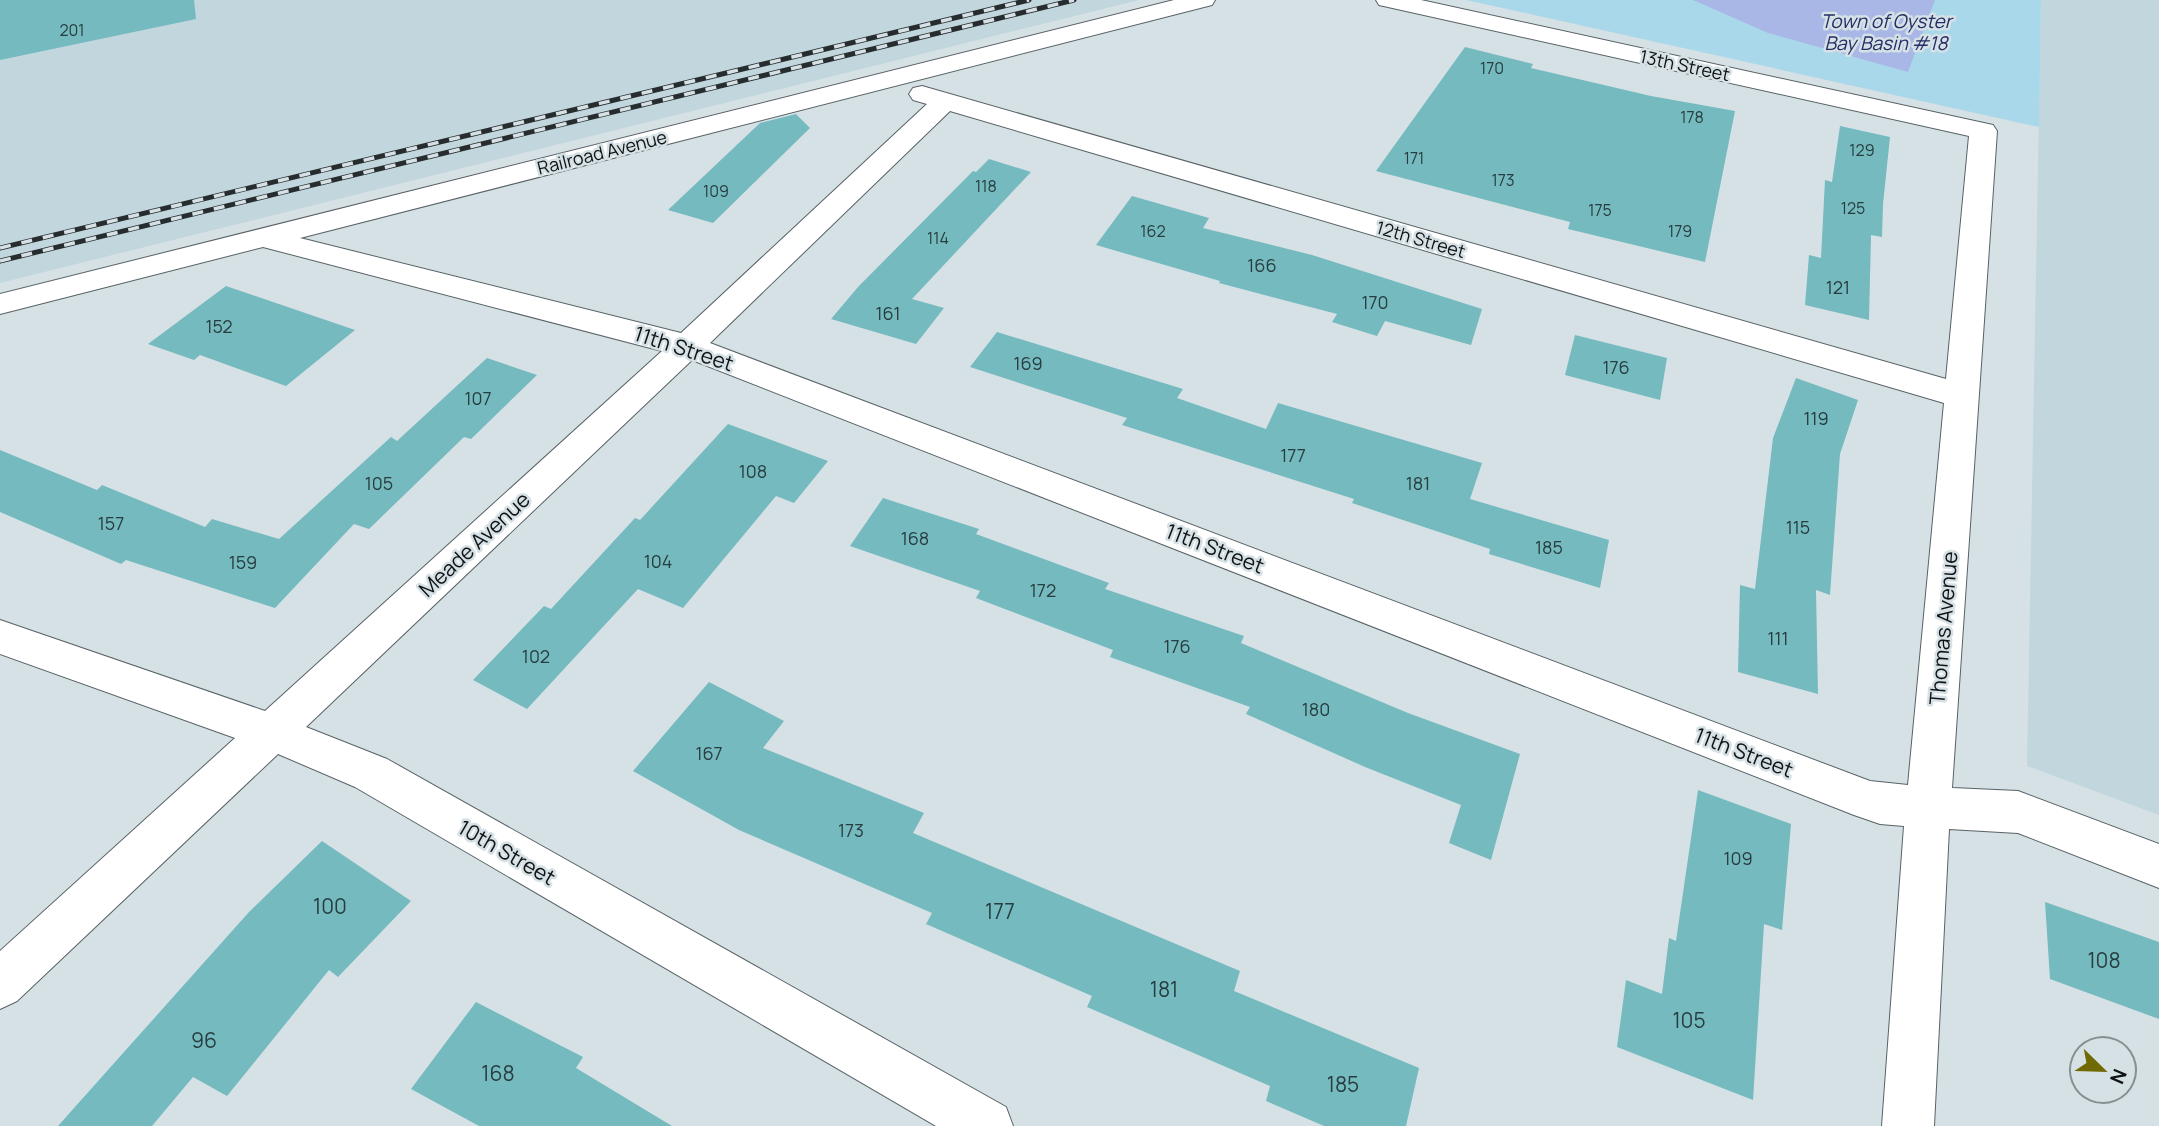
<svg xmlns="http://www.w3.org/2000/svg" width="2159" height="1126" viewBox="0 0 2159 1126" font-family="Manrope,sans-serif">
	<rect width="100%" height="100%" fill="#d6e1e6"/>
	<path fill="#c2d6de" d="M0,0h1139l-1139,283z
		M2041,0h118v815l-132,-49z"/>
	<path fill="#aad8eb" d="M1466,0h575l-2,127z"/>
	<path fill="#a9b7e7" d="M1693,0h242l-27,72 -140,-39z"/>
	<path fill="#74babf" d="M0,0h194l2,19 -196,41z
		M1465,47l68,17 -2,4 120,28 84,15 -30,151 -137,-33 2,-7 -194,-51z
		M796,114l14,14 -97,95 -45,-13 92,-87z
		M1840,126l50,11 -7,67 -1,33 -11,-2 -2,85 -64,-15 4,-50 12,3 4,-78 7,2z
		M989,159l42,13 -119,127 32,9 -28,36 -85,-25 27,-32 115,-116 3,1z
		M1132,196l77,22 -6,10 109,27 170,54 -11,36 -86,-24 -8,15 -45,-14 5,-8 -118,-31 1,-2 -124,-36z
		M226,286l129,44 -69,56 -86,-31 -6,5 -46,-16z
		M997,332l186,57 -6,9 89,31 12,-26 204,60 -12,36 139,41 -9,48 -111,-34 1,-5 -138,-46 2,-4 -232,-74 5,-7 -157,-51z
		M1575,335l92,23 -7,42 -95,-25z
		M487,358l50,17 -66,64 -7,-2 -95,92 -15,-5 -79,84 -149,-48 -5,4 -121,-52v-62l97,40 5,-5 103,42 7,-8 67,20 112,-102 6,4z
		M1796,378l62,22 -18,54 -10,141 -14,-5 2,104 -80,-22 2,-87 15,4 18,-151z
		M728,424l100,37 -34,42 -18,-7 -93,112 -45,-19 -111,120 -54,-29 71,-74 7,3 84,-91 5,2z
		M883,498l96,31 -3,5 133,49 -4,6 139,47 -3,7 167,70 112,41 -29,106 -42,-17 12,-38 -96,-38 -119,-53 4,-7 -140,-50 3,-7 -137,-52 4,-7 -130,-45z
		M709,682l75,39 -21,27 161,65 -11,20 327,138 -6,20 185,77 -13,58h-82l-58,-25 4,-15 -183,-79 5,-11 -166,-72 6,-11 -193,-83 -106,-59z
		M1698,790l93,34 -9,106 -18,-6 -11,176 -136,-53 9,-67 36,14 7,-56 7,3z
		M322,841l89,60 -73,76 -9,-7 -102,126 -34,-19 -41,49h-94l191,-214z
		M2045,902l114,40v77l-109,-40z
		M476,1002l107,55 -7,11 96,58h-193l-68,-37z"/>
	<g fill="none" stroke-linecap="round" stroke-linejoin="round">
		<g stroke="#586266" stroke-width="2">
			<path id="street" d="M1174,0h41l-3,5 -912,233 381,95 246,-229 -14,-4 -4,-6 4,-6 9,-2 1024,293 23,-243 -581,-129 -9,-2 -3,-5h45l572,125 4,6 -45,657 66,3 141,53v44l-141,-55 -69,-4 -15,297h-52l22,-300 -24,-2 -26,-9 -1162,-455 -386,367 81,32 619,348 7,19h-77l-581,-339 -77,-33 -261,247 -17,8v-58l235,-213 -235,-84v-34l265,91 397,-360 -399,-104 -263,67v-20zM950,111l994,292 -36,382 -38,-4 -1160,-438z"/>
		</g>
		<use href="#street" fill="#fff" fill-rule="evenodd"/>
		<g stroke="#272c2e" stroke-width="5">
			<path id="rail" d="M0,248l1029,-248
				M0,261l1074,-261"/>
		</g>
		<use href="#rail" stroke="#d6e1e6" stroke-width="3.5" stroke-dasharray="11" stroke-linecap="butt"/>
	</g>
	<g text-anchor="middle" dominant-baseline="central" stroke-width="5" stroke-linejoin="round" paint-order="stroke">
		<g font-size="16" fill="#283d40">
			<text x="72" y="30">201</text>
			<text x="1492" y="68">170</text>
			<text x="1692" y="117">178</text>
			<text x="1862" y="150">129</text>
			<text x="1414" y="158">171</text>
			<text x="1503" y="180">173</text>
			<text x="986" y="186">118</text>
			<text x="716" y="191">109</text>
			<text x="1853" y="208">125</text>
			<text x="1600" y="210">175</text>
			<text x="1153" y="231">162</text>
			<text x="1680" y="231">179</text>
			<text x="938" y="238">114</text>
		</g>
		<g font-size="18" fill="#0f1315" stroke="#d6e1e6">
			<text transform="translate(1685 65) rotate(12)">13th Street</text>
			<text transform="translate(602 152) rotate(-14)">Railroad Avenue</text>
			<text transform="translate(1421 239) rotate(16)">12th Street</text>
		</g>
		<g font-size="18" fill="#283d40">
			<text x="1262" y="265">166</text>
			<text x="1838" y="287">121</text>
			<text x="1375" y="302">170</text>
			<text x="888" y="313">161</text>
			<text x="219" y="326">152</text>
			<text x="1028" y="363">169</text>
			<text x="1616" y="367">176</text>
			<text x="478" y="398">107</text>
			<text x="1816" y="418">119</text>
			<text x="1293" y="455">177</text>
			<text x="753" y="471">108</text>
			<text x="379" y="483">105</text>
			<text x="1418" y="483">181</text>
			<text x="111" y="523">157</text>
			<text x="1798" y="527">115</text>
			<text x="915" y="538">168</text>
			<text x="1549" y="547">185</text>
			<text x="658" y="561">104</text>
			<text x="243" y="562">159</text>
			<text x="1043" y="590">172</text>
			<text x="1778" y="638">111</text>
			<text x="1177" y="646">176</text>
			<text x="536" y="656">102</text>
			<text x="1316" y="709">180</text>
			<text x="709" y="753">167</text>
			<text x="851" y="830">173</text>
			<text x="1738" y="858">109</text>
		</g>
		<g font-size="19" font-style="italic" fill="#242d66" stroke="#d6e1e6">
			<text x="1886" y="21">Town of Oyster<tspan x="1886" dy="22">Bay Basin #18</tspan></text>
		</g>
		<g font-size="21" fill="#0f1315" stroke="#d6e1e6">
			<text transform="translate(684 348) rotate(18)">11th Street</text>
			<text transform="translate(474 544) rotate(-43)">Meade Avenue</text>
			<text transform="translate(1215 548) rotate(21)">11th Street</text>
			<text transform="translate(1943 628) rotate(-85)">Thomas Avenue</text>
			<text transform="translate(1744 752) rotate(21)">11th Street</text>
			<text transform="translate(507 852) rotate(30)">10th Street</text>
		</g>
		<g font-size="21" fill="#283d40">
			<text x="330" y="906">100</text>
			<text x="1000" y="911">177</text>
			<text x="2104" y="960">108</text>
			<text x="1164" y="989">181</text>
			<text x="1689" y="1020">105</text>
			<text x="204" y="1040">96</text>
			<text x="498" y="1073">168</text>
			<text x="1343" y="1084">185</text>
		</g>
	</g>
	<g transform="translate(2103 1070) rotate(113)"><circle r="33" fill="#d6e1e6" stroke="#868f92" stroke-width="2"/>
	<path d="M0-5L12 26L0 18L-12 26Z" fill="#706a04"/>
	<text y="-10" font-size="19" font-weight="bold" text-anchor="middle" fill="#0f1315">N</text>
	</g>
</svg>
